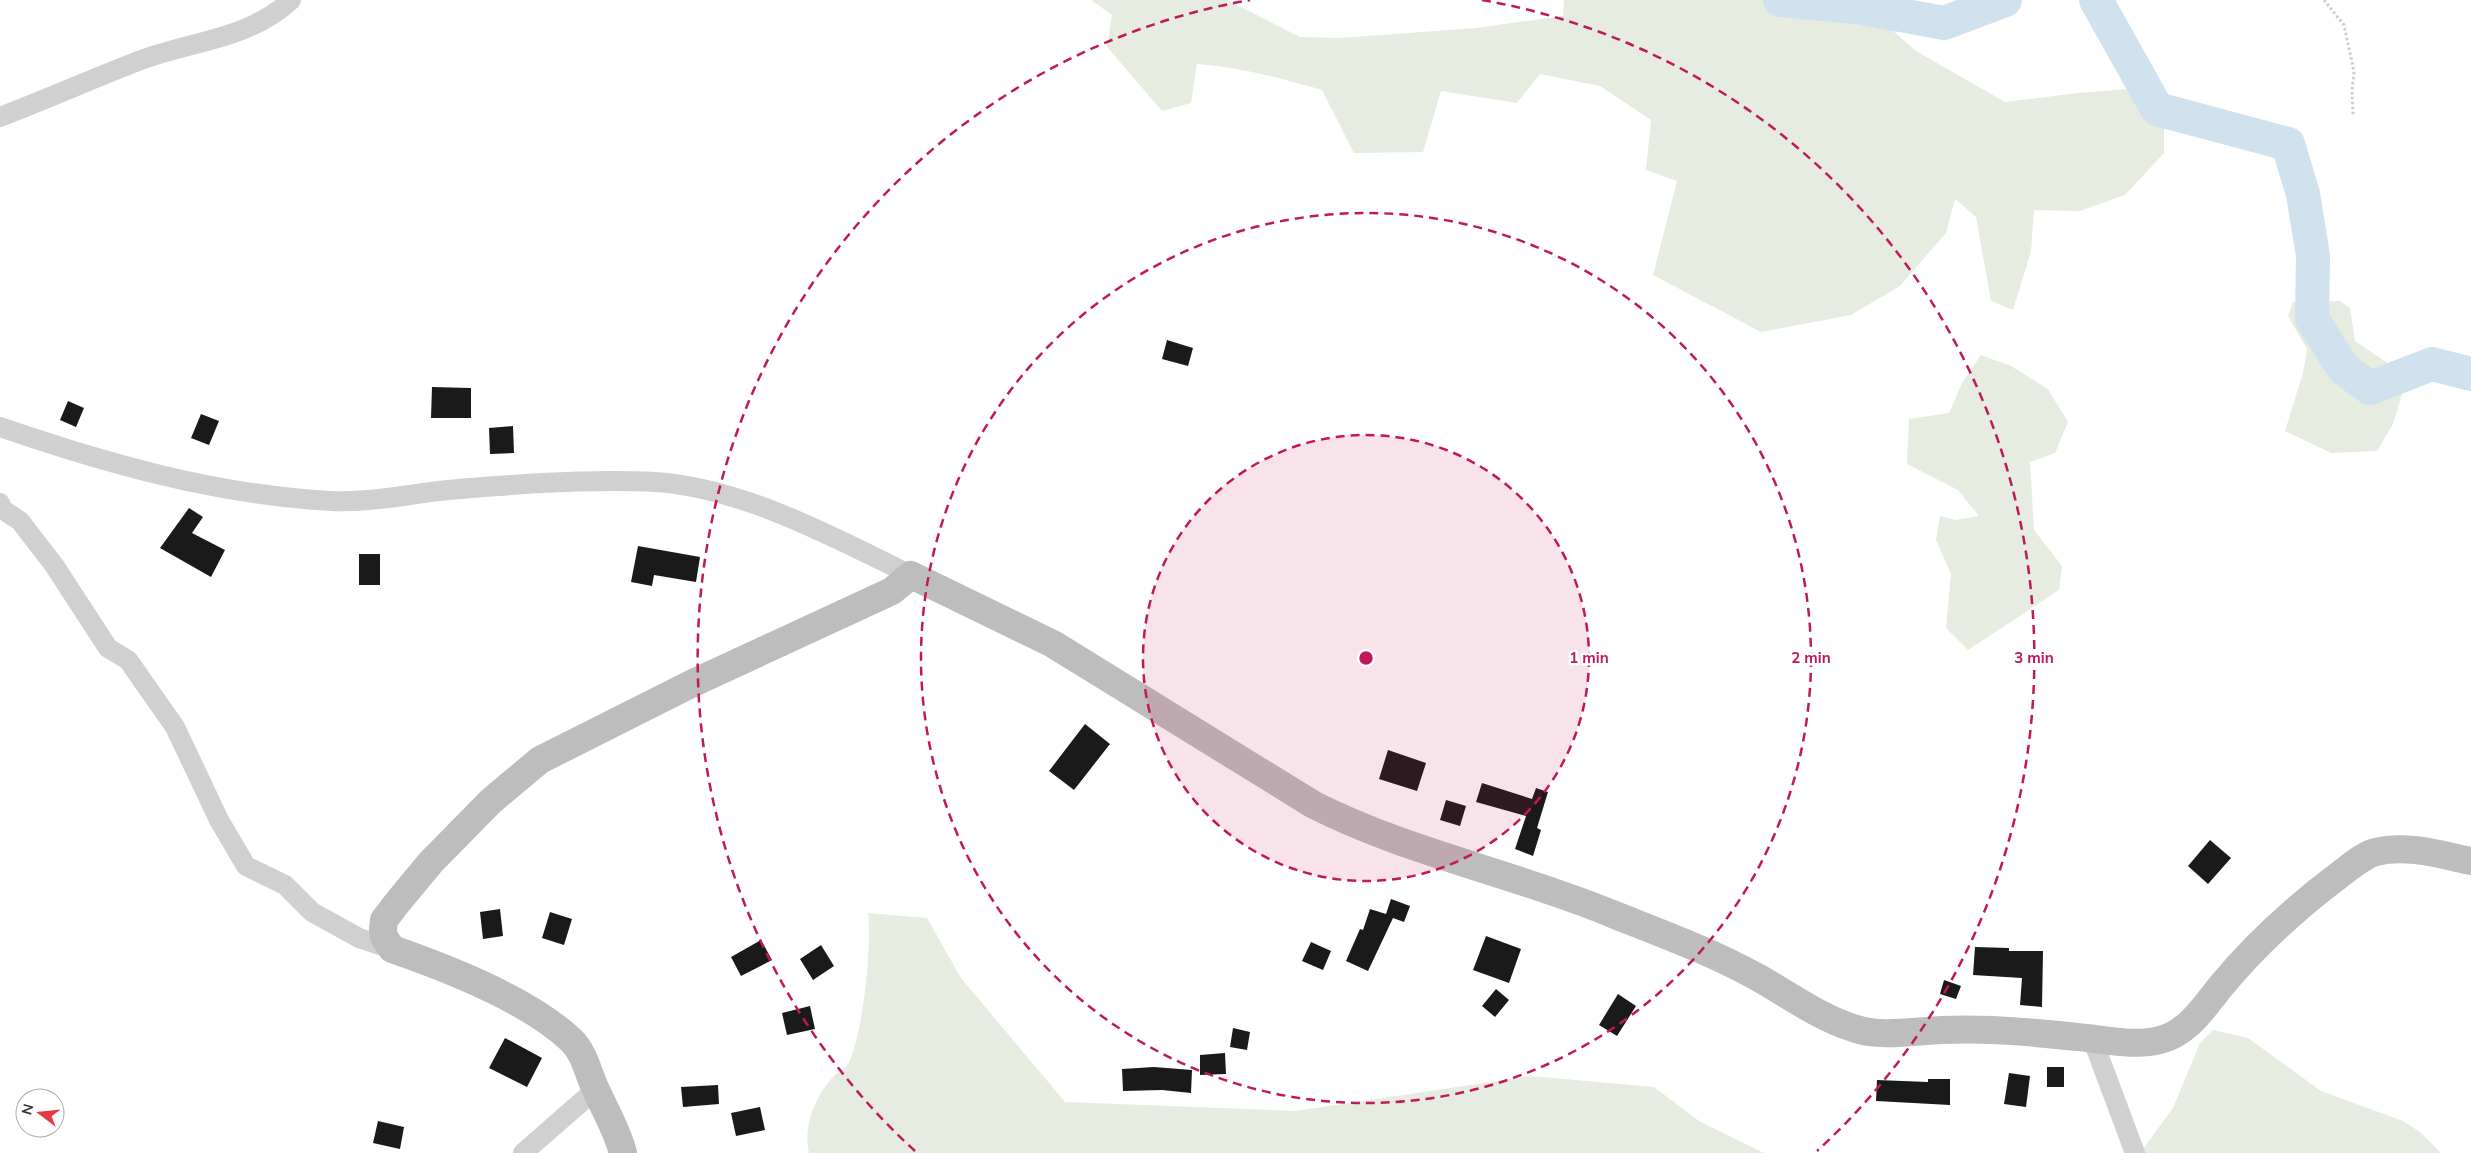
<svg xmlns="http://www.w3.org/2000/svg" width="2471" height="1153" viewBox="0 0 2471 1153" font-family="Mulish,sans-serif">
	<rect width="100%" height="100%" fill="#fff"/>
	<path fill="#e6ecdf" d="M1091,0h136l73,37 40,1 136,-10 87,-12 1,-16h294l58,51 89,51 73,-9 50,-4 36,15v49l-39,42 -45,16 -46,-1 -3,41 -18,59 -22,-9 -15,-84 -21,-18 -9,34 -46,53 -49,29 -90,17 -108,-57 24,-94 -31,-11 5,-50 -51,-34 -60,-12 -23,29 -76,-12 -18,61 -69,1 -32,-63c-41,-12 -83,-23 -125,-26l-6,39 -29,8 -55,-64 5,-32z
		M2340,301l10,7 5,33 31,21 17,29 -10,33 -16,27 -46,2 -46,-22 18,-58 4,-24 -19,-33 5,-14z
		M1981,355l30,11 37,23 20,33 -13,31 -25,9 4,68 28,36 -3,24 -91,60 -22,-22 5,-54 -15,-34 4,-24 15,4 24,-4 -21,-26 -51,-26 2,-45 40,-6 14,-32z
		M868,913l59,5 34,60 104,124 230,9 236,-35 123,11 45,34 65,32h-955c-6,-27 6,-57 25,-77 4,-4 11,-7 14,-12 15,-28 24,-119 20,-151z
		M2213,1030l35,8 73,53 82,30 17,11 21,21h-301l33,-45 27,-65z"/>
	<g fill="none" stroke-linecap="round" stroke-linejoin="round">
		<path stroke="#cfe2ee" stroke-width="34" d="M1780,0l77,7 87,16 61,-23
			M2096,0l61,109 131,35 15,50 10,62 -1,63 32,50 26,19 62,-24 39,10"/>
	</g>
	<path fill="#1a1a1a" d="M1167,340l26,8 -5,18 -26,-7z
		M432,387l39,1v30h-40z
		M68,401l16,7 -8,19 -16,-7z
		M201,414l18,7 -10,24 -18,-7z
		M513,426l1,27 -24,1 -1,-26z
		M189,508l14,9 -11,16 33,17 -14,27 -51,-29z
		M638,546l62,11 -4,25 -42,-7 -2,11 -21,-4z
		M359,554h21v31h-21z
		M1085,724l25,20 -36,46 -25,-19z
		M1388,750l38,13 -9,28 -38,-12z
		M1482,783l50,16 4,-11 12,4 -11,36 4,2 -8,26 -18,-7 11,-33 -50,-14z
		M1446,800l20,6 -6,20 -20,-6z
		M2210,840l21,18 -23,26 -20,-18z
		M1391,899l19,7 -6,16 -11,-4 -25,53 -22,-10 14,-32 3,1 7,-21 16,5z
		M500,909l3,27 -20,3 -3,-27z
		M550,912l22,7 -8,26 -22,-7z
		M1486,936l35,13 -12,34 -36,-13z
		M761,940l11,20 -31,16 -10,-19z
		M1311,942l20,9 -8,19 -21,-9z
		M821,945l13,21 -21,14 -13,-21z
		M1975,947l34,1v3h34l-1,56 -22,-2 2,-27 -49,-3z
		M1944,980l17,6 -5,13 -16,-5z
		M1496,989l13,11 -14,17 -13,-11z
		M1618,994l18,12 -19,30 -18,-11z
		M810,1006l5,23 -28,6 -5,-22z
		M1233,1028l17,4 -3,18 -17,-3z
		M505,1038l37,20 -15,29 -38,-19z
		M1225,1053l1,21 -26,1v-20z
		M1154,1067l38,3 -1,23 -29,-3 -39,1 -1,-22z
		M2047,1067h17v20h-17z
		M2009,1073l21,3 -4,31 -22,-3z
		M1928,1079h22v26l-74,-4 1,-21 51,2z
		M718,1085l1,19 -36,3 -2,-20z
		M760,1107l5,23 -29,6 -5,-23z
		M378,1121l26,6 -4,22 -27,-6z"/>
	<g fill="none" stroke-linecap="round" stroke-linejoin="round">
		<path stroke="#cdcdcd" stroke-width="3" stroke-dasharray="2.5 2.5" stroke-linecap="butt" d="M2324,0l20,25 10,47 -2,18 1,25"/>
		<path stroke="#d0d0d0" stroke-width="20" d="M0,117c47,-18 94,-39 141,-57 50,-19 109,-21 150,-60
			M0,427c107,37 218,68 331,74 39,2 78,-7 117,-11 31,-3 63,-5 94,-7 37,-2 77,-3 113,-1 89,6 178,55 256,93
			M0,503l2,6 18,12 34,44 54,83 20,12 47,67 44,93 27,46 39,19 27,27 47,26 33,11
			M2092,1038l43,115
			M523,1153l72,-63"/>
		<path stroke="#bdbdbd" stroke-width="28" d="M623,1153c-6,-23 -17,-41 -27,-63 -8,-16 -11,-37 -25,-50 -42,-40 -124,-72 -179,-91l-8,-12 -1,-8 1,-9 13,-17 34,-41 60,-61 49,-41 151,-76 201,-93 19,-16 142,69 261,161c95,48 203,69 301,110 48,19 97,37 142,62 31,17 61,40 96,51 28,10 60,3 89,2 45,-2 91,2 135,7 27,2 56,10 83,3 28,-7 44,-33 61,-54 35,-42 73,-77 117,-110 11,-8 25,-21 38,-24 30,-8 66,3 95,9"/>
	</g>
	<circle cx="1366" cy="658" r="223" fill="#c2185b" fill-opacity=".12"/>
	<g fill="none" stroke="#c2185b" stroke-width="2.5" stroke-dasharray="9 6">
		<circle cx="1366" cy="658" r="223"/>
		<circle cx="1366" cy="658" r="445"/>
		<path d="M915 1151A668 668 0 0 1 1250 0M1482 0A668 668 0 0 1 1817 1151"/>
	</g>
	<circle cx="1366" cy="658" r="8" fill="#c2185b" stroke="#fff" stroke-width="2.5"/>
	<g font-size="15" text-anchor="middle" font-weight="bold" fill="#c2185b" stroke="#fff" stroke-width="5" stroke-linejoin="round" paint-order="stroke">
		<text x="1589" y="663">1 min</text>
		<text x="1811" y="663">2 min</text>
		<text x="2034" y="663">3 min</text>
	</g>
	<g transform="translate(40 1113) rotate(286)"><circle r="24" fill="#ffffff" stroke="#adadad"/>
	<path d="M0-4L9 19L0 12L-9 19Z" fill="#e63946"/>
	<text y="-8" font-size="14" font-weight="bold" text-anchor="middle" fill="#333333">N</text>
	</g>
</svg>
